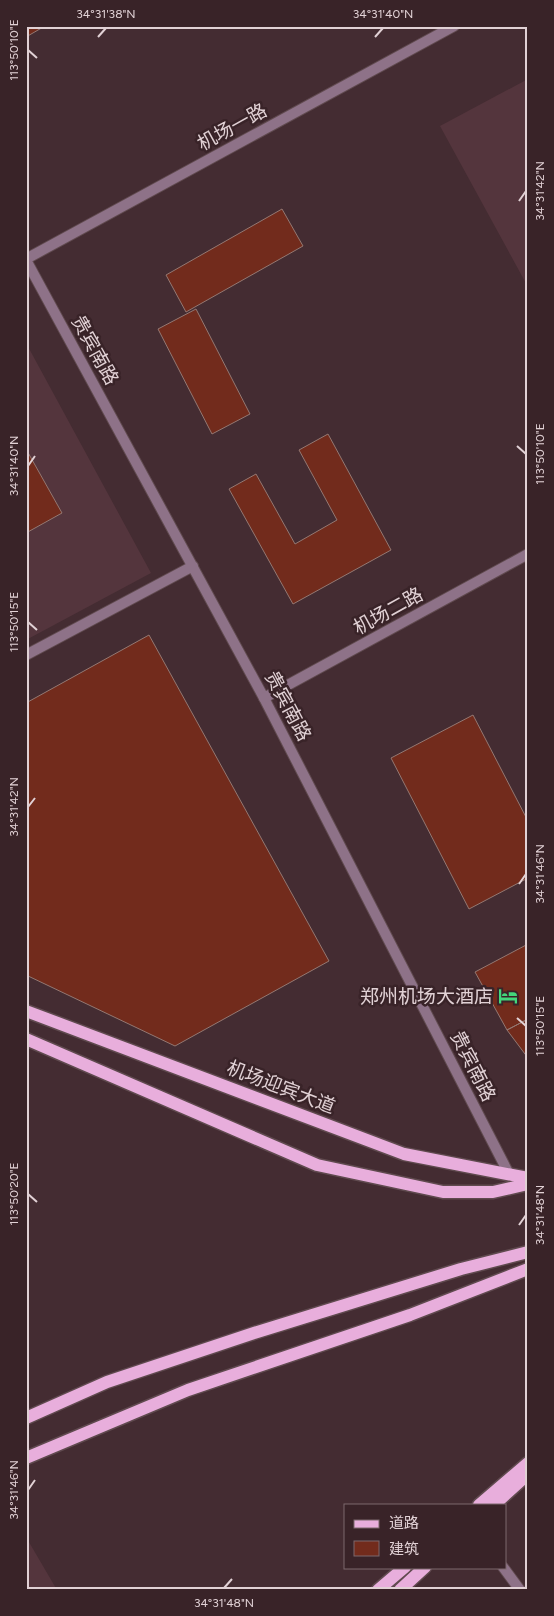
<svg xmlns="http://www.w3.org/2000/svg" width="554" height="1616" viewBox="0 0 554 1616" font-family="Figtree,'Noto Sans SC',sans-serif">
	<rect width="100%" height="100%" fill="#442c32"/>
	<path fill="#54353d" d="M528,79v208l-88,-161z
		M26,343l125,230 -125,67z
		M26,1537l31,53h-31z"/>
	<path fill="#722b1c" stroke="#947872" d="M26,26h19l-19,11z
		M282,209l21,37 -117,66 -20,-37z
		M196,309l54,105 -38,20 -54,-105z
		M328,434l63,116 -98,54 -64,-115 27,-15 39,70 42,-24 -38,-70z
		M26,449l36,64 -36,20z
		M149,635l180,326 -154,85 -149,-71v-272z
		M473,715l55,106v57l-59,31 -78,-151z
		M528,944v75l-21,11 -32,-58z
		M528,1019v39l-21,-28z"/>
	<g fill="none" stroke-linecap="round" stroke-linejoin="round">
		<g stroke="#604a4f" stroke-width="12">
			<path id="lane" d="M26,259l428,-233
				M26,260l238,438 245,476
				M26,655l167,-89
				M503,1567l17,23"/>
		</g>
		<g stroke="#604a4f" stroke-width="12">
			<path id="street" d="M264,698l264,-144"/>
		</g>
		<g stroke="#604a4f" stroke-width="15">
			<path id="primary" d="M26,1011l378,143 124,24
				M26,1039l291,126 126,27h50l35,-8
				M26,1418l81,-36 147,-49 207,-64 67,-17
				M26,1458l162,-68 222,-75 118,-46
				M479,1505l49,-42
				M494,1505l34,-31
				M378,1590l27,-23
				M400,1590l25,-23"/>
		</g>
		<use href="#lane" stroke="#8e7288" stroke-width="10"/>
		<use href="#street" stroke="#8e7288" stroke-width="10"/>
		<use href="#primary" stroke="#e8aedc" stroke-width="12"/>
	</g>
	<path fill="none" stroke="#e1d1d5" stroke-width="2" d="M98,37l8,-9M375,37l8,-9M28,50l9,8M519,201l7,-10M517,446l9,8M28,466l7,-10M28,622l9,8M28,807l7,-9M519,884l7,-10M517,1018l9,8M28,1194l9,8M519,1225l7,-10M28,1490l7,-10M224,1588l8,-9"/>
	<defs>
		<g id="hotel-bare" transform="scale(1.5)"><path d="M-6-4.5h1.5V1H6V5H4.5V3h-9V5H-6ZM-4 0a1.8 1.8 0 1 1 3.6 0ZM.5 0V-2.5h3Q6-2.5 6 0Z" fill="#43d77b" stroke="#392328" stroke-width="2.5" paint-order="stroke"/></g>
	</defs>
	<g fill-rule="evenodd">
		<use href="#hotel-bare" x="508" y="996"/>
	</g>
	<g text-anchor="middle" dominant-baseline="central" stroke-width="5" stroke-linejoin="round" paint-order="stroke">
		<g font-size="19" fill="#e1d1d5" stroke="#392328">
			<text transform="translate(232 127) rotate(-29)">机场一路</text>
			<text transform="translate(95 350) rotate(61)">贵宾南路</text>
			<text transform="translate(388 611) rotate(-29)">机场二路</text>
			<text transform="translate(288 706) rotate(62)">贵宾南路</text>
			<text transform="translate(473 1066) rotate(63)">贵宾南路</text>
			<text transform="translate(281 1087) rotate(21)">机场迎宾大道</text>
		</g>
		<g font-size="19" fill="#e1d1d5" stroke="#392328" text-anchor="end">
			<text x="493" y="996">郑州机场大酒店</text>
		</g>
	</g>
	<rect width="554" height="1616" fill="none" stroke="#392328" stroke-width="55"/>
	<rect x="344" y="1504" width="162" height="65" fill="#392328" stroke="#7c696d"/>
	<rect x="354" y="1520" width="25" height="8" fill="#e8aedc" stroke="#7c696d"/>
	<text x="389" y="1528" font-size="15" fill="#e1d1d5">道路</text>
	<rect x="354" y="1541" width="25" height="15" fill="#722b1c" stroke="#7c696d"/>
	<text x="389" y="1554" font-size="15" fill="#e1d1d5">建筑</text>
	<rect x="28" y="28" width="498" height="1560" fill="none" stroke="#e1d1d5" stroke-width="2"/>
	<g font-size="12" text-anchor="middle" fill="#e1d1d5">
		<text x="106" y="18">34°31'38"N</text>
		<text x="383" y="18">34°31'40"N</text>
		<text transform="translate(14 50) rotate(-90)" y="4">113°50'10"E</text>
		<text transform="translate(540 191) rotate(-90)" y="4">34°31'42"N</text>
		<text transform="translate(540 454) rotate(-90)" y="4">113°50'10"E</text>
		<text transform="translate(14 466) rotate(-90)" y="4">34°31'40"N</text>
		<text transform="translate(14 622) rotate(-90)" y="4">113°50'15"E</text>
		<text transform="translate(14 807) rotate(-90)" y="4">34°31'42"N</text>
		<text transform="translate(540 874) rotate(-90)" y="4">34°31'46"N</text>
		<text transform="translate(540 1026) rotate(-90)" y="4">113°50'15"E</text>
		<text transform="translate(14 1194) rotate(-90)" y="4">113°50'20"E</text>
		<text transform="translate(540 1215) rotate(-90)" y="4">34°31'48"N</text>
		<text transform="translate(14 1490) rotate(-90)" y="4">34°31'46"N</text>
		<text x="224" y="1607">34°31'48"N</text>
	</g>
</svg>
